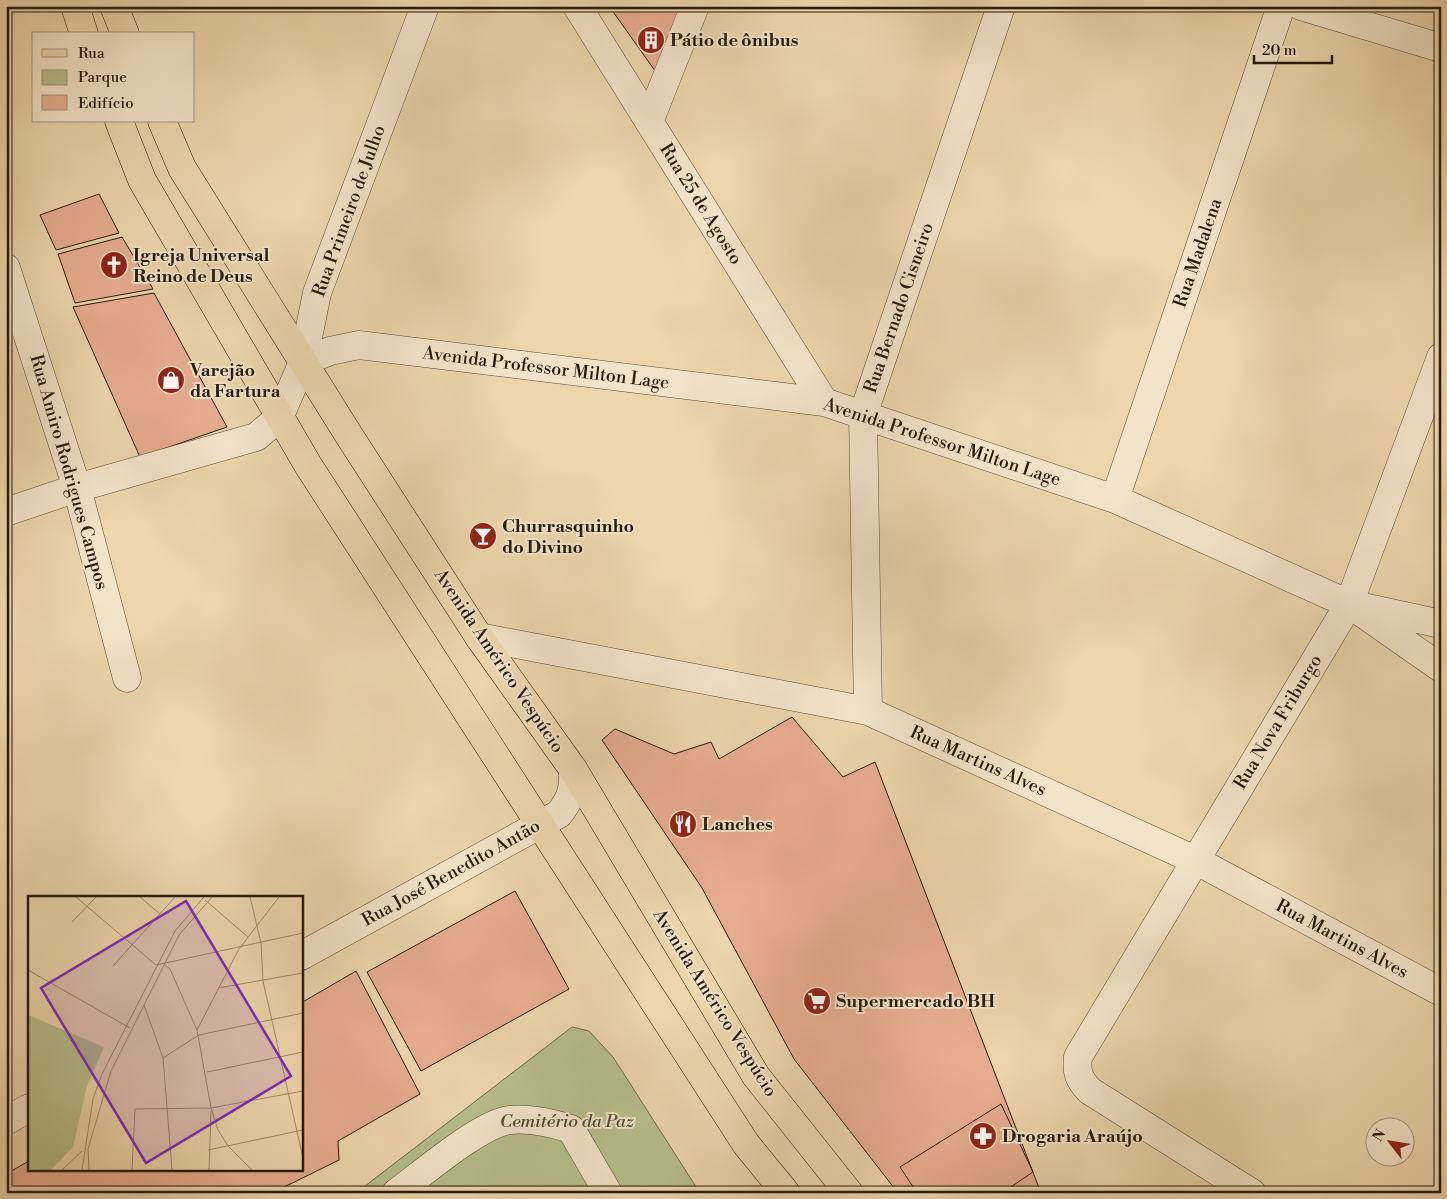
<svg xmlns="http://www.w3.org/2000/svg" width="1447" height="1199" viewBox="0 0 1447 1199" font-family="'Libre Bodoni',serif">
	<rect width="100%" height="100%" fill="#edd6ac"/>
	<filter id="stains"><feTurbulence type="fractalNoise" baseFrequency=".004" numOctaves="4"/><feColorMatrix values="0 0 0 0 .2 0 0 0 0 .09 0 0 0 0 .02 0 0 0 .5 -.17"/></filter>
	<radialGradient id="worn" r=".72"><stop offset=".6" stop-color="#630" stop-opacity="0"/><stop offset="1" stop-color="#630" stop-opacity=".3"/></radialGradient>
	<path fill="#b6be8b" stroke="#6e6c4c" d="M572,1027l17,4 24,26 87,136h-344z"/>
	<path fill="#e7ad8f" stroke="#251a0d" d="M609,6h71l-22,69z
		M99,194l20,39 -63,17 -16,-35z
		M122,237l31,52 -78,14 -17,-49z
		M154,293l73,134 -87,30 -67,-150z
		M792,717l51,60 32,-15 166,431h-143l-104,-134 -92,-171 -100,-148 13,-11 59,25 37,-12 8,17z
		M515,891l54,98 -148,82 -54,-99z
		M356,971l64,123 -82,47 1,19 -67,33h-266v-19l23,-13v9h272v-167z
		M1001,1104l32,68 -31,21h-85l-17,-26z"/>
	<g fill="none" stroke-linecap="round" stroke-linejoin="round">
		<g stroke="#574935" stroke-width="29">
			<path id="minor" d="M577,6l247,396
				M1301,6l140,42
				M649,122l46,-116
				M6,268l71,220 50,190
				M303,362l27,-11 29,-6 465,57 291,97 234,105 92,20
				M1115,499l166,-493
				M6,512l71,-24 179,-51 23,-19 24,-56 14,-69 108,-287
				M1358,610l83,58
				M479,637l389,74 327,149 246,132
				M868,711l-5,-296 138,-409
				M301,956l258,-142c12,-15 15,-26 14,-45
				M6,1121l23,-13
				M396,1193c26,-19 85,-70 114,-73 20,-2 42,3 61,9l37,64
				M1252,1193l-162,-102c-11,-11 -14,-19 -12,-34l271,-453 92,-247"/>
		</g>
		<g stroke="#251a0d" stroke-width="29">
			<path id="major" d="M75,6l9,28
				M114,6l11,28
				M119,121l23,59 166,285 438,679 40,49
				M162,121l20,47 168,269 129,200 94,132 183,307 93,117"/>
		</g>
		<use href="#minor" stroke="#f3e4c9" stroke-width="28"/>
		<use href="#major" stroke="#edd6ac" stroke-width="28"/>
	</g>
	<defs>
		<g id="building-disc" transform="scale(1.4375)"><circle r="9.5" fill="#8f2418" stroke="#f3e4c9"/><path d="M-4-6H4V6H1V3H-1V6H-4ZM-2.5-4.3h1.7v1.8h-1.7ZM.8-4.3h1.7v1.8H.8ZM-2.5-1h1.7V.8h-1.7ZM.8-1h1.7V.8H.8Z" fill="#fff"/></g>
		<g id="church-disc" transform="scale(1.4375)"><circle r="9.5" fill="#8f2418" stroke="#f3e4c9"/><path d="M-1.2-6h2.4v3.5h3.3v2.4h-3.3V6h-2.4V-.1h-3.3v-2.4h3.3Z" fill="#fff"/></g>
		<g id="shop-disc" transform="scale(1.4375)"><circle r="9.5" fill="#8f2418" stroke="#f3e4c9"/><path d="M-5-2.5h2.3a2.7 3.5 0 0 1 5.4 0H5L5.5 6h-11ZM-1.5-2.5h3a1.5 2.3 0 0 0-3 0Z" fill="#fff"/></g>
		<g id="bar-disc" transform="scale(1.4375)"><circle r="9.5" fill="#8f2418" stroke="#f3e4c9"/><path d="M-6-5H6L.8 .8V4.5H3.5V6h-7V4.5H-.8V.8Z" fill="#fff"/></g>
		<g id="restaurant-disc" transform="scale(1.4375)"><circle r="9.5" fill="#8f2418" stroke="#f3e4c9"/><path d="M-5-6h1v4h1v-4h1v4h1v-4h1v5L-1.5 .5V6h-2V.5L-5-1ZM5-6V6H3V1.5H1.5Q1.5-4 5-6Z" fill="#fff"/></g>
		<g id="supermarket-disc" transform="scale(1.4375)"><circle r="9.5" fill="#8f2418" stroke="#f3e4c9"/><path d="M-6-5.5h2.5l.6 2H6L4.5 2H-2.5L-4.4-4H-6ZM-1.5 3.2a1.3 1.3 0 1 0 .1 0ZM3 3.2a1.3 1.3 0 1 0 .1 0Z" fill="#fff"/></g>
		<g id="pharmacy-disc" transform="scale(1.4375)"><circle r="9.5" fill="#8f2418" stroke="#f3e4c9"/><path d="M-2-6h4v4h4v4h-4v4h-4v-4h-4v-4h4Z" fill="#fff"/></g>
	</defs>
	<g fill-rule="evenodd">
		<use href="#building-disc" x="651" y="40"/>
		<use href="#church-disc" x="114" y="265"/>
		<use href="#shop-disc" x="171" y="380"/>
		<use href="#bar-disc" x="483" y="536"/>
		<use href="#restaurant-disc" x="683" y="824"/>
		<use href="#supermarket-disc" x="817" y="1001"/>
		<use href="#pharmacy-disc" x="983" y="1136"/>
	</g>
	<g text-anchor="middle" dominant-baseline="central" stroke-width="4" stroke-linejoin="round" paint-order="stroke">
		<g font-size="18" font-weight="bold" fill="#251a0d" stroke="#f3e4c9" text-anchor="start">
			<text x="670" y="40">Pátio de ônibus</text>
			<text x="133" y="255">Igreja Universal<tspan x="133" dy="21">Reino de Deus</tspan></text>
			<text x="190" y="370">Varejão<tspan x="190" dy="21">da Fartura</tspan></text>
			<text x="502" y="526">Churrasquinho<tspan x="502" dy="21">do Divino</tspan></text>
			<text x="702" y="824">Lanches</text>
			<text x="836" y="1001">Supermercado BH</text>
			<text x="1002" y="1136">Drogaria Araújo</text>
		</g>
		<g font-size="18" fill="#251a0d" stroke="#f3e4c9">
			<text transform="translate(701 204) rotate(58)">Rua 25 de Agosto</text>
			<text transform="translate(349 211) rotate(-70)">Rua Primeiro de Julho</text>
			<text transform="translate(1198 253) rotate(-71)">Rua Madalena</text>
			<text transform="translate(899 308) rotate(-71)">Rua Bernado Cisneiro</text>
			<text transform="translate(546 368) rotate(7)">Avenida Professor Milton Lage</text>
			<text transform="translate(942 442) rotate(18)">Avenida Professor Milton Lage</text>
			<text transform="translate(69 472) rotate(74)">Rua Amiro Rodrigues Campos</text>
			<text transform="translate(499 661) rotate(56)">Avenida Américo Vespúcio</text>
			<text transform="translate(1278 722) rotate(-59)">Rua Nova Friburgo</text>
			<text transform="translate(978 761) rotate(24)">Rua Martins Alves</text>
			<text transform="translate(451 873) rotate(-29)">Rua José Benedito Antão</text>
			<text transform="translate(1342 939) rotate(28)">Rua Martins Alves</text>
			<text transform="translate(715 1003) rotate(58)">Avenida Américo Vespúcio</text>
		</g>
		<g font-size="18" font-style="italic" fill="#504b33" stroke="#f3e4c9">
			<text x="567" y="1121">Cemitério da Paz</text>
		</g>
	</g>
	<g transform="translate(28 896)">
		<rect width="275" height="275" fill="#edd6ac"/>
		<path d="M0,119l76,32 -17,39 -14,61 -22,23h-23z" fill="#b6be8b"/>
		<path fill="none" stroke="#9d8b6c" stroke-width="1" d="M48,1l80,68 147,-32M112,1l20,17M222,1l11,46 2,38 40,177M177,4l43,37M44,26l24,-25M136,68l6,5 27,61 14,78 7,22 10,16 24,24M85,70l62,-69M0,74l102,58M190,92l85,-15M116,109l19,53 9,112M169,134l42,-81 40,-52M135,162l36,-23 104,-22M179,176l96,-20M180,254l95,-20M34,274l20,-19M54,274l11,-71 9,-25 73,-143 29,-34M61,274l-1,-21 23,-78 68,-136 33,-38M104,274l3,-61 76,-1 92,-17M181,274l2,-59"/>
		<path fill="#7b2cbf" fill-opacity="0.15" stroke="#7b2cbf" stroke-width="2.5" d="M158,5l105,175 -145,87 -105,-175z"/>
		<rect width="275" height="275" fill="none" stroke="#251a0d" stroke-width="2.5"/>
	</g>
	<rect width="1447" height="1199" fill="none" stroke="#edd6ac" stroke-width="25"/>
	<rect x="8" y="8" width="1432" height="1184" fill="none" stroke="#251a0d" stroke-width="2.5"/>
	<rect x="12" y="12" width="1422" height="1174" fill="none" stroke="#251a0d"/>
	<rect x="32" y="32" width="162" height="90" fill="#f3e4c9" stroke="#a1937e"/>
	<rect x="42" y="49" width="25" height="8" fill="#edd6ac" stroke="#a1937e"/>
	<text x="78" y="58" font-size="15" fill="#251a0d">Rua</text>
	<rect x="42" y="70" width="25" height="15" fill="#b6be8b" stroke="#a1937e"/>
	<text x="78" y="82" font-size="15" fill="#251a0d">Parque</text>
	<rect x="42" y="95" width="25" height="15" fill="#e7ad8f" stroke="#a1937e"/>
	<text x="78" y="108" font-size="15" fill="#251a0d">Edifício</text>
	<g transform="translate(1390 1142) rotate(301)"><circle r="24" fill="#f3e4c9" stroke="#a1937e"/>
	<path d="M0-4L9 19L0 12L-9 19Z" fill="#8f2418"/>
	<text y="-8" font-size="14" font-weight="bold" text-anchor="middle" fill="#251a0d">N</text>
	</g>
	<path d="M1254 55v8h78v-8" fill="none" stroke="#251a0d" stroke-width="2.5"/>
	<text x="1262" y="55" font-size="15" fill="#251a0d" stroke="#f3e4c9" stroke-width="4" paint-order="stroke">20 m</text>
	<rect width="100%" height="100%" filter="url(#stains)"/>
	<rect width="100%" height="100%" fill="url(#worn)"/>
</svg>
